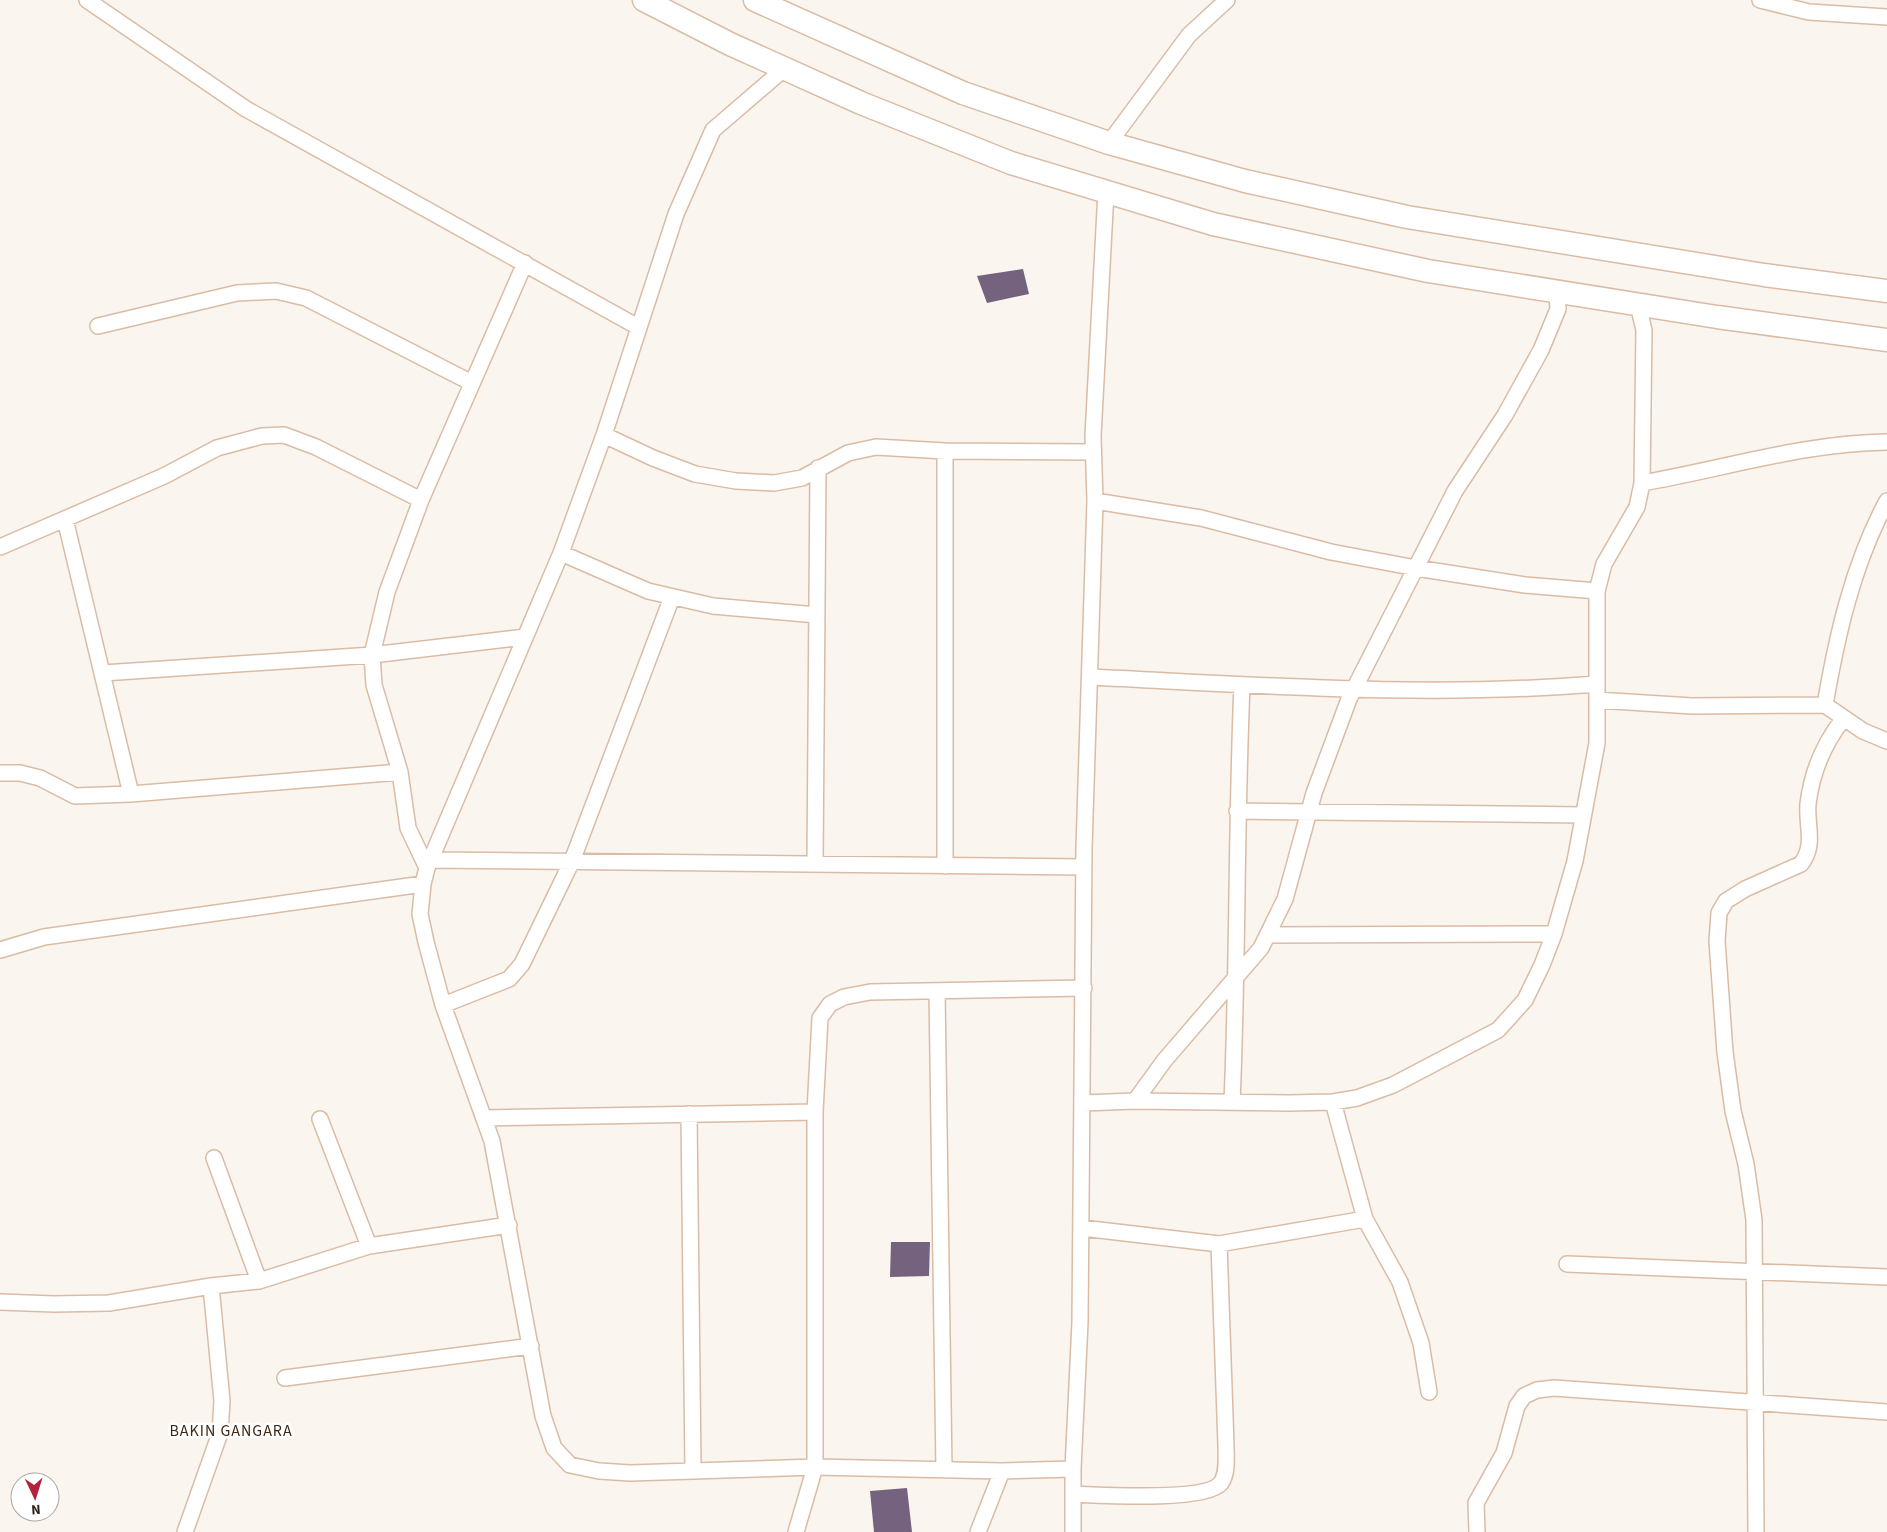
<svg xmlns="http://www.w3.org/2000/svg" width="1887" height="1532" viewBox="0 0 1887 1532" font-family="'Source Sans 3',sans-serif">
	<rect width="100%" height="100%" fill="#fbf5f0"/>
	<path fill="#74627e" d="M1023,269l6,25 -42,9 -10,-27z
		M891,1242h39l-1,34 -39,1z
		M907,1488l5,44h-38l-4,-41z"/>
	<g fill="none" stroke-linecap="round" stroke-linejoin="round">
		<g stroke="#dabca4" stroke-width="18">
			<path id="minor" d="M87,0l159,109 392,218
				M1760,0l49,12 78,5
				M784,69l-71,61 -37,84 -72,221 -43,118 -134,315 -4,16 -3,30 6,28 17,63 49,136 51,275 11,32 16,17 29,6 31,2 185,-6 187,4 71,-2
				M1109,143l80,-108 38,-35
				M98,326l139,-33 39,-2 30,7 166,85
				M604,435l49,23 42,16 41,7 38,2 28,-5 46,-25 28,-6 69,4 148,1
				M1642,483c81,-14 162,-40 245,-41
				M1095,501l106,17 130,34 85,16 109,17 72,6
				M65,519l66,275
				M0,547l164,-71 53,-28 45,-12 22,-1 32,12 105,53
				M561,553l87,38 65,15 104,9
				M103,673l269,-18 153,-18
				M1090,677c168,8 338,21 507,7
				M1597,700l95,6 133,-1 38,26 24,10
				M1825,705c12,-70 28,-141 62,-204
				M0,773h20l20,5 35,18 56,-2 269,-22
				M1237,811l346,4
				M431,860l653,7
				M815,864l3,-396
				M945,866v-415
				M427,868l-19,-40 -8,-56 -26,-87 -2,-30 15,-63 34,-92 104,-237
				M1268,935l286,-1
				M0,950l44,-13 379,-53
				M937,991l7,479
				M443,1005l66,-26 13,-15 50,-103 100,-264
				M1135,1101l29,-40 97,-113 24,-49 29,-106 35,-94 106,-208 50,-76 36,-65 17,-41 -1,-17
				M1232,1102c6,-139 4,-278 10,-417
				M1333,1102l32,117 35,63 21,61 8,49
				M1083,1103l52,-2 154,2 44,-1 24,-4 36,-13 105,-55 27,-30 17,-35 12,-31 21,-73 22,-118v-152l7,-27 33,-57 5,-24 2,-153 -6,-25
				M689,1114l4,355
				M484,1118l331,-6
				M320,1119l49,127
				M214,1158l45,123
				M1082,1228l137,16 146,-25
				M1567,1264l320,13
				M0,1302l54,2 55,-1 102,-17 48,-5 110,-35 140,-21
				M285,1378l246,-32
				M1073,1494c26,1 133,8 148,-11 7,-10 5,-26 5,-38l-7,-201
				M185,1532l35,-99 2,-32 -11,-115
				M796,1532l19,-65v-355l5,-94 10,-14 14,-7 26,-5 214,-4
				M978,1532l24,-61
				M1073,1532v-63l7,-147 4,-474 11,-347 -2,-65 13,-245
				M1477,1532l-1,-29 28,-50 13,-47 7,-10 13,-6 17,-2 333,24
				M1756,1532l-2,-312 -8,-56 -13,-53 -8,-59 -8,-111 2,-28 7,-12 19,-12 56,-25c15,-19 5,-39 7,-60 4,-33 16,-61 36,-86"/>
		</g>
		<g stroke="#dabca4" stroke-width="25">
			<path id="primary" d="M644,0l86,44 131,59 150,60 202,61 215,47 289,46 170,23
				M755,0l208,93 146,50 136,38 162,36 357,58 123,16"/>
		</g>
		<use href="#minor" stroke="#fff" stroke-width="15"/>
		<use href="#primary" stroke="#fff" stroke-width="22"/>
	</g>
	<g text-anchor="middle" dominant-baseline="central" stroke-width="5" stroke-linejoin="round" paint-order="stroke">
		<g font-size="16" letter-spacing="1" fill="#3f2813" stroke="#fff">
			<text x="231" y="1431">BAKIN GANGARA</text>
		</g>
	</g>
	<g transform="translate(35 1497) rotate(176)"><circle r="24" fill="#ffffff" stroke="#aaa5a2"/>
	<path d="M0-4L9 19L0 12L-9 19Z" fill="#b3213c"/>
	<text y="-8" font-size="14" font-weight="bold" text-anchor="middle" fill="#2a1f16">N</text>
	</g>
</svg>
